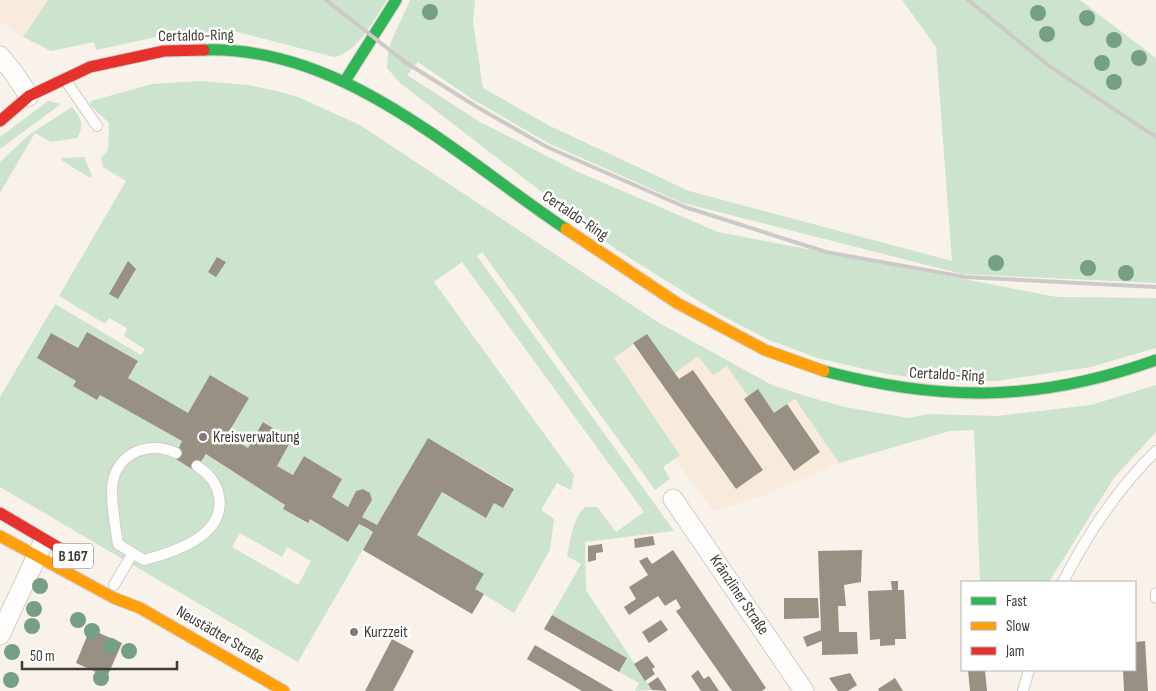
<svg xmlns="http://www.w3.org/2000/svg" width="1156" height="691" viewBox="0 0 1156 691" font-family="'Sofia Sans Condensed',sans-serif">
	<rect width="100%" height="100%" fill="#f8f2eb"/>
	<path fill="#f9ebdc" d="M0,0h48l-25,37 -23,-16z
		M647,334l80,32 21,30 10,-7 16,23 21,-13 44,64 -76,33 -49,15 -40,-52 6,-4 -66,-98z"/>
	<path fill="#cce3cd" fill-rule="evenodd" d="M48,0h339c-14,20 -28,52 -53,57l-100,-26 -64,3 -74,16 -2,-8 -43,9 -28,-14z
		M410,0h65l-2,22 10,66 67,38 139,65 263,70 -16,-214 -34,-47h178l76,58v225l-194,-9 -279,-71 -135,-60 -76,-44 -54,-37 -11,13 73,47 96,49 142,61 339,65 99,1v50l-65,19 -95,14h-53l-57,-7 -69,-16 -48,-18 -48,-25 -104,-65 -217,-167 -13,-15 1,-14 3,-12z
		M202,81l46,4 29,6 21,6 62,28 299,198 113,62 37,12 36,10 63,11 21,-4 68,2 94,-11 65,-20v47l-42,46 -65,104h-69l-6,-152 -24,1 -111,32 -44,-64 -21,14 -16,-23 -10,6 -21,-30 -14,9 -15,-19 -23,17 -28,-39 -33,24 66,97 -17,12 7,12 -15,11 -173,-238 -5,4 197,275 -89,11 1,48 66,100 -17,1 4,-8 -20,-11 8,-14 -75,-43 29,-51 -14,-8c4,-18 5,-36 18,-49h12l19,25 28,-20 -182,-250 -28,20 140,193 -3,15 -14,-7 -16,27 13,9 -4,31 -36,63 -39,-24 9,-15 -67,-39 25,-43 44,26 8,-15 9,5 11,-20 -86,-50 -51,87 -15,-8 10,-17 -2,-7 -7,-4 -7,2 -8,16 -16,-10 10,-18 -38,-23 -11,19 -16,-9 15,-27 -28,-17 -16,26 -21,-13 22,-37 -39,-23 -22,38 -60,-35 10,-17 -51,-29 -9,16 -27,-15 -14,25 39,23 -3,4 24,15 3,-5 82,46 -8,17 21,13 11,-17 79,51 -2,4 24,14 3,-4 38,23 11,-18 14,8 -75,130 -298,-175v-90l55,-93 86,51 4,-6 -21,-13 3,-8 -18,-10 -4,6 -46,-28 67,-115 -23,-14 -2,-9 7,-8 1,-27 -19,-18 1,-4 61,-17zM240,533l42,24 5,-10 24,14 -13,24 -66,-38z
		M48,101l13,3 -61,45v-12z
		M72,107c9,11 13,18 5,31l-26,4 -16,-9 -35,60v-31l30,-28z
		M84,157l8,18 -2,3 -29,-18 1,-2z"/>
	<path fill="#999084" d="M217,257l9,5 -10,15 -8,-5z
		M128,261l8,8 -18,30 -9,-5z
		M87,332l51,29 -10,17 60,35 22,-38 39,23 -22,37 21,13 15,-26 29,17 -15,27 16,9 11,-19 38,23 -10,18 16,10 8,-16 7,-2 7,4 2,7 -10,17 15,8 51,-87 86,51 -11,19 -9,-5 -8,15 -44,-26 -25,43 67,39 -9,15 9,5 -12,20 -109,-64 10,-18 -6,-4 -8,-4 -11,18 -38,-23 -2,4 -25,-14 2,-4 -79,-51 -11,17 -21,-13 8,-17 -82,-46 -3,5 -24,-14 3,-5 -39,-23 14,-25 27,15z
		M647,334l32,45 14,-9 70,100 -27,19 -103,-146z
		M758,389l16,24 13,-9 33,48 -26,19 -50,-72z
		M653,536l2,9 -20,3 -1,-9z
		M602,544l1,8 -7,1v7l-8,2v-16z
		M673,550l93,138 -4,3h-30l-56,-80 5,-3 -5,-9 -11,7 -7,-10 -29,19 -5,-8 12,-8 -7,-12 19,-12 -9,-14 8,-4 5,7z
		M862,550l-1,32 -17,3 2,21h-8l1,26h18l1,22 -36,1v-14l-15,6 -4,-10 18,-7 -3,-79z
		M891,581h7v9h6l2,49h-11v6l-15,1v-7l-10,1 -2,-49 24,-1z
		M784,598h34l1,20 -35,1z
		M552,615l75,43 -8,14 -75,-43z
		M661,620l7,10 -19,13 -7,-11z
		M90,629l32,14 -15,34 -31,-14z
		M392,639l22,12 -14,27 -7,13h-28z
		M1145,641l3,50h-24l-1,-21h12v-28z
		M535,645l79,46h-32l-55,-32z
		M647,656l8,11 -3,2 3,5 -10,7 -11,-17z
		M698,670l6,9 5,-3 10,15h-18l-10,-15z
		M968,670h17l2,21h-17z
		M850,673l7,12 -9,6h-10l-9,-13z
		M658,677l9,14 -15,-1 -4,-6z
		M895,678l8,13h-24l-1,-2z"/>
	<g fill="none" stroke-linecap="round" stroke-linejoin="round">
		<g stroke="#d3cdc7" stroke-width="12">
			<path id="lane" d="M66,81l31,45
				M176,453c-29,-14 -63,2 -64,37 0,18 3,36 6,54l26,16c30,-8 82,-24 75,-64 -3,-14 -10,-22 -22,-30
				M1063,582c25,-49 54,-93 93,-131
				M114,585l19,-32
				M1156,598v-5
				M1023,691l6,-21"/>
		</g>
		<g stroke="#d3cdc7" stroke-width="21">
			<path id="street" d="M0,56l13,16 16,24
				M673,499l131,192
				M0,635l42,-90"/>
		</g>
		<g stroke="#d3cdc7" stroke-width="13">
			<path id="fast" d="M204,50c139,-5 254,107 362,179
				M345,81l51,-81
				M824,371c119,31 215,31 332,-11"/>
		</g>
		<g stroke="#d3cdc7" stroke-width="13">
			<path id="slow" d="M566,229l111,74 88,47 59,21
				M0,536l114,62 26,10 144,83"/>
		</g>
		<g stroke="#d3cdc7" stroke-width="13">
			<path id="jam" d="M0,121l29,-25 61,-29 74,-16 40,-1
				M0,513l78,46"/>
		</g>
		<use href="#lane" stroke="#fefdfc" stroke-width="10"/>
		<use href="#street" stroke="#fefdfc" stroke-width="19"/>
		<use href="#fast" stroke="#30b455" stroke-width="11"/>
		<use href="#slow" stroke="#ff9f0a" stroke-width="11"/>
		<use href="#jam" stroke="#e5322d" stroke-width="11"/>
		<path stroke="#cccac8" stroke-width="4" d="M326,0l79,62 72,45 70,40 138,60 141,45 139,25 191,10
			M968,0l80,65 108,72"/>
	</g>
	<g fill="#75a085">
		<circle cx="430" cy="12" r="8"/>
		<circle cx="1038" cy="13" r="8"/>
		<circle cx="1087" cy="18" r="8"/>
		<circle cx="1047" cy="34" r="8"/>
		<circle cx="1114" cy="40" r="8"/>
		<circle cx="1139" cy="58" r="8"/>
		<circle cx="1102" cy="63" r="8"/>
		<circle cx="1114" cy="82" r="8"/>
		<circle cx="996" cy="263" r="8"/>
		<circle cx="1088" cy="268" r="8"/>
		<circle cx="1126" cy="273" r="8"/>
		<circle cx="40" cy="586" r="8"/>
		<circle cx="34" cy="609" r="8"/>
		<circle cx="78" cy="620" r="8"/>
		<circle cx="32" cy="626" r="8"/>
		<circle cx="92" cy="631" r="8"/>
		<circle cx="111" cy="646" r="8"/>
		<circle cx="129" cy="651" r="8"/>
		<circle cx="12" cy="652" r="8"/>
		<circle cx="101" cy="678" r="8"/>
		<circle cx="11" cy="680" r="8"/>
	</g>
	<g fill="#817b75" stroke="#fff" stroke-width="2">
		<circle cx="203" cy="437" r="5"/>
		<circle cx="354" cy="632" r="5"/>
	</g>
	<g text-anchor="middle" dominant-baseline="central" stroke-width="5" stroke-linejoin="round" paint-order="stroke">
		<rect fill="#fff" stroke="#7a7672" stroke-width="1" x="53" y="543.5" width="40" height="25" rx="4"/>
		<g font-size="15" font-weight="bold" fill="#413b35">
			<text x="73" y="556">B 167</text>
		</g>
		<g font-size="16" fill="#413b35" stroke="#fff">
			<text transform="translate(196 36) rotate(-1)">Certaldo-Ring</text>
			<text transform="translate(575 216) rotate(34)">Certaldo-Ring</text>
			<text transform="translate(947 375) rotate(3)">Certaldo-Ring</text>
			<text transform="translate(739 595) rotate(56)">Kränzliner Straße</text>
			<text transform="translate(220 635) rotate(30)">Neustädter Straße</text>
		</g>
		<g font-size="16" fill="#413b35" stroke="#fff" text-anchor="start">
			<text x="213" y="437">Kreisverwaltung</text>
			<text x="364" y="632">Kurzzeit</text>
		</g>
	</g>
	<rect x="961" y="581" width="175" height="90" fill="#ffffff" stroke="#b3b1ae"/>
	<rect x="971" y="597" width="25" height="8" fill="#30b455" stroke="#b3b1ae"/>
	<text x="1006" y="606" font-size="15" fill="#413b35">Fast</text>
	<rect x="971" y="622" width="25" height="8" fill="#ff9f0a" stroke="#b3b1ae"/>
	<text x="1006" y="631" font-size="15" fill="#413b35">Slow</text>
	<rect x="971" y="647" width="25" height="8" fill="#e5322d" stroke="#b3b1ae"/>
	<text x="1006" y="656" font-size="15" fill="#413b35">Jam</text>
	<path d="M22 661v8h155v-8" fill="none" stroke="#413b35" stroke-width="2.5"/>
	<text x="30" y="661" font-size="15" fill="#413b35" stroke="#ffffff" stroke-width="4" paint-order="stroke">50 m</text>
</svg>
